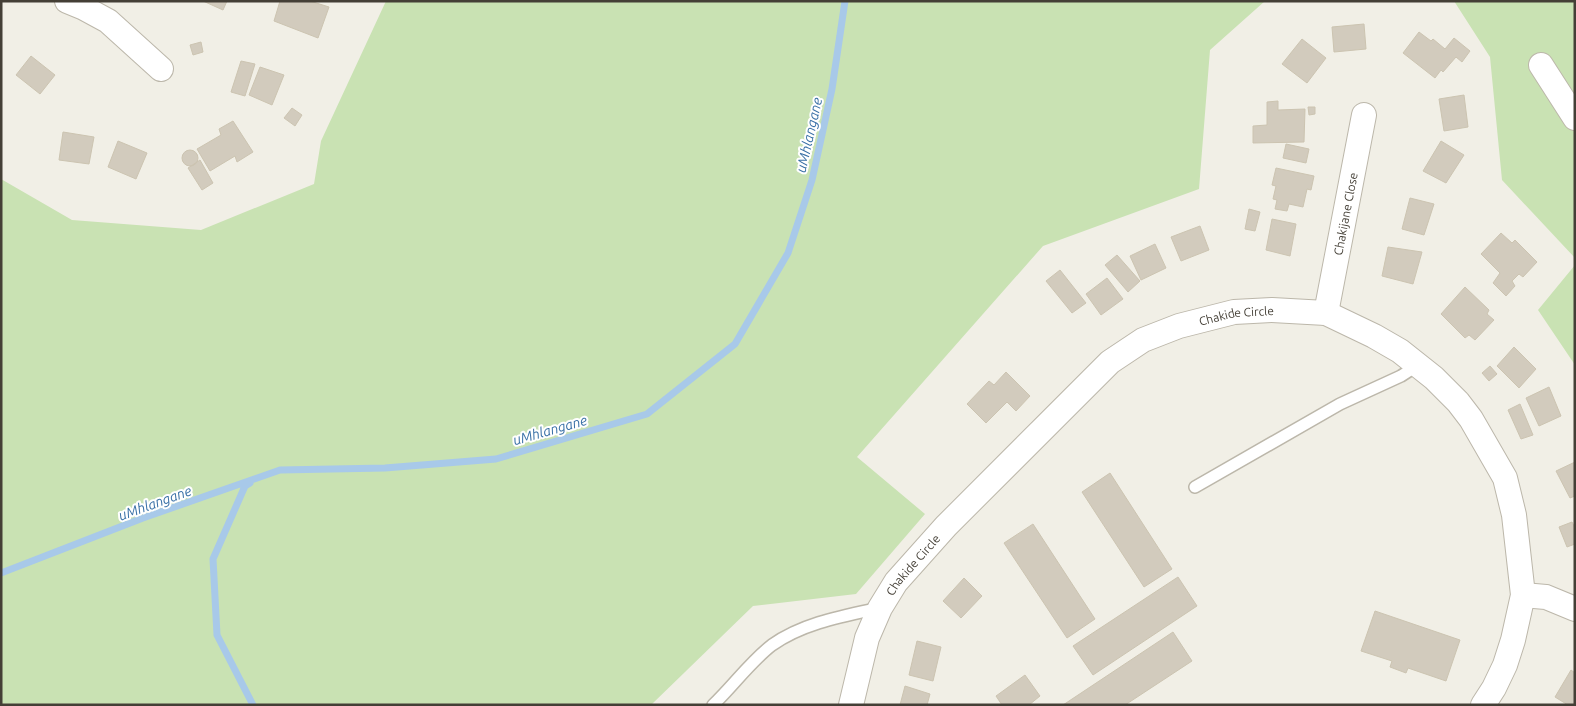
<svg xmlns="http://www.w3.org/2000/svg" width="1576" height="706" viewBox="0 0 1576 706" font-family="Ubuntu,sans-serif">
	<rect width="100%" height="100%" fill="#f1efe6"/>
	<path fill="#c9e2b3" d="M386,1h879l-55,49 -11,139 -156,57 -186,211 68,57 -69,80 -103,12 -102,99h-650v-526l71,41 129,10 113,-46 7,-43z
		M1454,1h121v257l-73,-78 -12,-123z
		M1575,265v100l-37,-55z"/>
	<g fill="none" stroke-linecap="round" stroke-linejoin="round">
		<path stroke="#a8c9e9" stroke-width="7" d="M250,483l-5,3 -32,73 4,76 36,70
			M1,573l142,-55 137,-48 105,-2 111,-9 151,-45 88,-70 53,-91 24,-73 20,-91 13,-88"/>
	</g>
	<path fill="#d2cbbd" stroke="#ccc4b1" d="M203,1h24l-4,9z
		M280,1h30l19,6 -11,31 -44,-17z
		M1364,24l2,25 -32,3 -2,-25z
		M1419,32l12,9 2,-2 12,10 9,-11 16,13 -8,11 -6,-5 -13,15 -2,-2 -6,8 -32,-25z
		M1302,39l24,19 -19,25 -25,-19z
		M201,42l2,10 -10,3 -3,-10z
		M31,56l24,19 -15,19 -24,-19z
		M241,61l14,3 -10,32 -14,-4z
		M260,67l24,8 -12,30 -23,-10z
		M1464,95l4,32 -24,4 -5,-32z
		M1278,101v9l27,-1 -1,33 -51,1v-17l14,-1v-23z
		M1308,107h7v7l-6,1z
		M292,108l10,7 -7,11 -11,-8z
		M233,121l20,31 -16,10 -2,-6 -25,15 -13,-22 24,-14 -2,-6z
		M63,132l31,5 -5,27 -30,-4z
		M118,141l29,12 -11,26 -28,-12z
		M1441,141l23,14 -18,28 -23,-12z
		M1286,144l23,5 -3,14 -23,-5z
		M182 158a8 8 0 1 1 16 0a8 8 0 1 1-16 0Z
		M200,160l13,23 -11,7 -14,-22z
		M1276,168l38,8 -3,14 -4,-1 -4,18 -14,-3 -2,7 -12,-2 2,-9 -4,-1 3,-13 -4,-1z
		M1410,198l24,6 -10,31 -22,-6z
		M1249,209l11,3 -5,19 -10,-2z
		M1272,219l24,5 -6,32 -24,-6z
		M1200,226l9,24 -28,11 -10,-24z
		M1501,233l11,10 3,-3 22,22 -14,15 -4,-3 -7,7 3,5 -9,10 -13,-13 7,-10 -19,-19z
		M1155,244l11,24 -25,12 -11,-24z
		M1388,247l34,5 -9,32 -31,-8z
		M1117,255l23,26 -12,11 -23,-27z
		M1060,270l26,33 -14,10 -26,-32z
		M1107,278l16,21 -22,16 -15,-21z
		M1465,287l24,23 -2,4 7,6 -19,20 -6,-5 -4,3 -24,-24z
		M1514,347l22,22 -17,19 -22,-22z
		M1490,366l7,8 -8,7 -7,-8z
		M1006,372l24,24 -14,15 -9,-9 -21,21 -19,-19 22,-23 5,4z
		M1549,387l12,29 -22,10 -13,-28z
		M1520,404l13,31 -12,4 -13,-29z
		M1575,462v34l-5,2 -14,-27z
		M1110,473l62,96 -28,18 -62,-95z
		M1572,522l3,6v16l-8,3 -8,-20z
		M1033,524l62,95 -28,19 -63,-95z
		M1178,577l19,29 -104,69 -20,-29z
		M964,578l18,18 -21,22 -18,-17z
		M1375,611l85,29 -14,41 -38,-13 -2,5 -16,-6 2,-6 -31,-10z
		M1173,632l19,29 -67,44h-62z
		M917,641l24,6 -8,34 -24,-6z
		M1571,670l4,3v32h-7l-13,-8z
		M1025,675l15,21 -11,9h-27l-6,-9z
		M905,686l25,8 -3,11h-27z"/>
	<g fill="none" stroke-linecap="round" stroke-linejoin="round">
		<g stroke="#bcb7aa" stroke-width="14">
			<path id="service" d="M1195,487l145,-83 61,-28 17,-11
				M713,705c20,-19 37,-43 59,-60 31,-22 71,-29 108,-37"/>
		</g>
		<g stroke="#bcb7aa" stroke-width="26">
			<g id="minor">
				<path d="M67,1l17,7 24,13 53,48"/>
				<path d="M1541,65l34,53"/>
				<path id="s1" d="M1326,313l38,-198"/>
				<path d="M1523,595l23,2 29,12"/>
				<path id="s2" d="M851,705l16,-67 13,-30 16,-26 50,-56 164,-164 33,-22 36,-14 55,-14 38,-2 54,3 48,23 26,15 34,27 24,24 13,17 34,59 9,37 9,80 -10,45 -8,25 -11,23 -11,17"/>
			</g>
		</g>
		<use href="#service" stroke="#fff" stroke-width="11"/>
		<use href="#minor" stroke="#fff" stroke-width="24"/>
	</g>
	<g text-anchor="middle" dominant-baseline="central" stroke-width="4" stroke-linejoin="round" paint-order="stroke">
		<g font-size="12" fill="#443f36" stroke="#fff">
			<text stroke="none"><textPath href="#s1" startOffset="101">Chakijane Close</textPath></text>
			<text stroke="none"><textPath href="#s2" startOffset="576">Chakide Circle</textPath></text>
			<text stroke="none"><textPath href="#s2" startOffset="156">Chakide Circle</textPath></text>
		</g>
		<g font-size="14" font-style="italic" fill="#3970a6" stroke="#fff">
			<text transform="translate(809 135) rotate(-77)">uMhlangane</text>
			<text transform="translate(550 430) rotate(-16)">uMhlangane</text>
			<text transform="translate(155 503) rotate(-20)">uMhlangane</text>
		</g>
	</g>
	<rect width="1576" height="706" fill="none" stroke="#443f36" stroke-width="5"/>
</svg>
